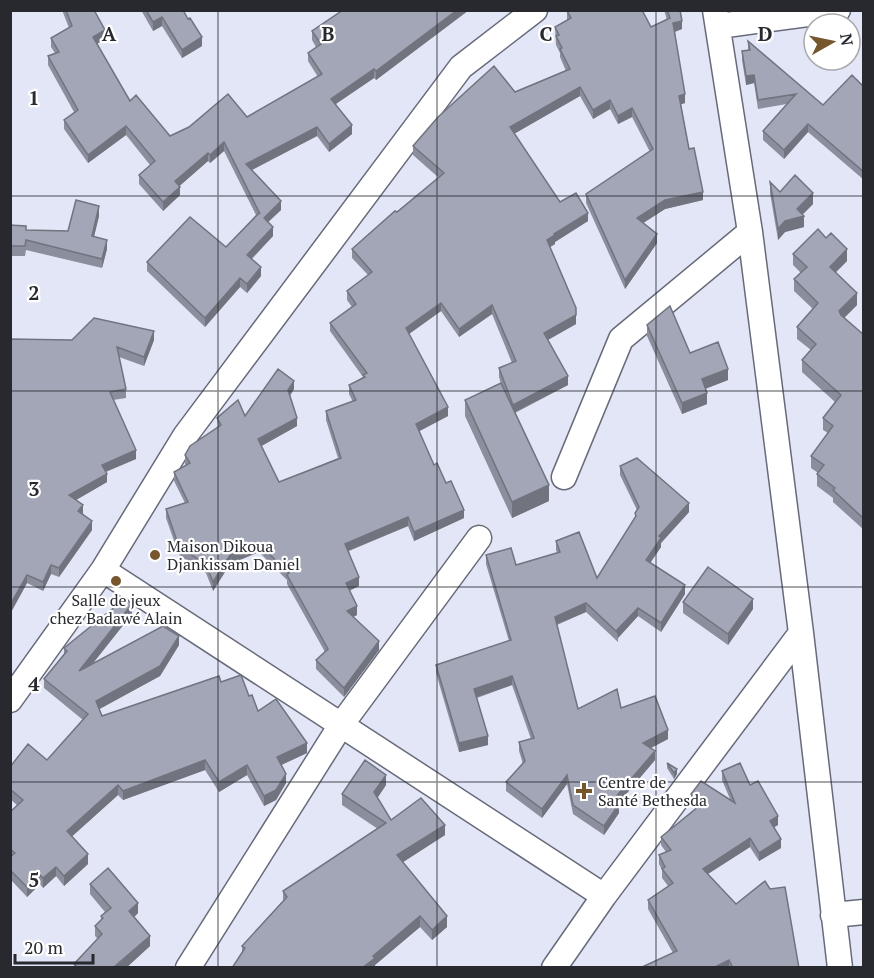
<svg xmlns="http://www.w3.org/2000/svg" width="874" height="978" viewBox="0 0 874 978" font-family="'PT Serif',serif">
	<rect width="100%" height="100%" fill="#e2e6f7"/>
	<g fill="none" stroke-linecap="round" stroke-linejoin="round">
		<g stroke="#676a79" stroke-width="27">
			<path id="minor" d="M715,10l35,222 51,401 39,335
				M719,26l119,-16
				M564,477l57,-138 129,-107
				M103,570l501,326
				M10,700l93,-130 82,-134 276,-369 74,-57
				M833,915l31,-3
				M188,968l153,-243 138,-187
				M554,968l50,-72 197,-263"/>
		</g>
		<use href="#minor" stroke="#fff" stroke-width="24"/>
	</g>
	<path fill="#8b8f9d" d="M62,10h32l11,29 -8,5 33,57 40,35 77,-19 71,-40 -10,-16v-8l8,-6 -4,-7v-9l31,-21h126l-93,70 -2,-2 -38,26 16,30 -23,18 -12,-16 -65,34 29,40 -13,12 5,14 -21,23 9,17 -14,17 -7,-6 -35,40 -58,-56v-9l79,-15 30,-32 -32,-64 -14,12 -2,-2 -29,25 1,9 -17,16 -24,-27v-9l11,-10 -24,-30 -38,28 -24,-34v-9l10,-8 -26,-47v-9l7,-3 -4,-6v-9l18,-10z
		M141,10h42l19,36 -20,12 -20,-32 -9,5z
		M664,10h16l2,19 -7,3 10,71 -4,1 8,45 14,51 -38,9 -22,14 14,20 -32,46 -39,-86v-9l64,-42 -18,-35 -14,7 -8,-15 -17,10 -13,-23 -66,38 46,68 28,19 -33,21v2l-5,3 26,77 -28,16 20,45 -53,28 34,88 -37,17 -47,-102v-16l36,-16 -2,-7v-9l13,-5 -20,-49 -33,23 -18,-26 -32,23 39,82 -29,15 15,34 30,53 -50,23 -6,-15 -59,25 10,35 -10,5 8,24 -4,2 26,33 -35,47 -28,-28v-9l9,-8 -38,-68v-4l-28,-28 -29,12 -17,27 -7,-18 -27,-18 -13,-37v-9l19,-6 -11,-22v-9l12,-7 -1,-1v-9l33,-28 -1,-9 28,-2 49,-27 -4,7 7,30 -36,20 18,36 59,-24 -12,-38v-9l27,-9 -4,-8v-9l14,-8 -33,-46v-8l22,-16 -5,-7v-9l21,-16 -16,-17v-9l87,-71 -26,-23v-9l102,-54 51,-21 -6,-14v-4l-4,-8 -1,-18 12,-7v-9l84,16 16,-7z
		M748,41l75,64 41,-21v96l-56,-48 -24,27 -21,-19v-9l24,-27 -29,5 -4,-26 -8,2 -4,-25v-9l6,-1z
		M770,182l10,10 33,12 -10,10 1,13 -19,5 -7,8 -8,-47z
		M99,216l-5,20 13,13 -5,19 -76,-18 -1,6h-15v-31l16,5 42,1z
		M793,254l54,7 -11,11 21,33 -13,13 20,17v195l-31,-28v-4l-16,-12v-12l1,-1 -7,-5v-12l17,-23 -5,-3v-12l12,-16 -33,-30v-12l9,-10 -14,-11v-12l16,-18 -19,-18v-12l7,-6 -8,-8z
		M647,325l43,28 38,27 -23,9 2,15 -25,10 -35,-78z
		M10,339l62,1h82l-10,26 -25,-9 7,32v9l-13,2 23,59 -30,13 1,10 -31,18 16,30 -33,47 -8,-3 -8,17 -16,-8 -17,31z
		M620,466l69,46 -28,31v4l-11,16 35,31 -24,38 -23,-16 -20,22v4l-32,-30 -29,13 21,84 43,-1 47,31 -17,9 4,12 -37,44 1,9 -15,22 -31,-21 -6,-30 -25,34 -36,-27v-9l17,-18 -4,-13v-9l12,-3 -19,-54 -35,13 11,47 -29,7 -23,-79v-8l73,-24 -23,-77v-9l30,10 41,-12 -1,-3v-9l41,37 38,-59v-6l2,-3 -17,-35z
		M683,602l70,7 -25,36 -45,-32z
		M132,614l-40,50 87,-19 -19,31 -61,33 3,7 119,-34 28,14 9,15 49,42 -26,12 5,18 -10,17 -12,6 -17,-31 -28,17 -14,-22 -82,30 -5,-5 -46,41 16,28 -24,22 -8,-10 -13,12 -3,-4 -13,13 -17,-18v-67l7,-7 -7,-6v-32l37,-7 36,-40 -39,-32v-9l20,-25v-6z
		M667,763l10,11 -3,5 -7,-11z
		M722,771l28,14 28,40 -5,2 8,21 -22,13 -9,-14 -42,27 28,30 63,64h-159l33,-15 -25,-44v-9l20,-14 -6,-8v-8l-3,-6v-9l7,-3 -5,-7v-8l34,-28 -4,-6v-9l39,5 -8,-19z
		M386,785l-9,13 14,22 54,15 -42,27 44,65 -15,13 -12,-13 -45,38v3l-133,-16v-6l41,-45v-10l95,-62 -36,-24v-11z
		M90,884l48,29 -4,4 16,29 -24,22h-52v-4l24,-25 -3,-3v-10l6,-6v-4l4,-4 -15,-18z"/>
	<path fill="#71747f" d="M457,10h12l-93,70v-9z
		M162,17v9l-9,5v-9z
		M682,21v8l-9,3v-9z
		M105,30v9l-12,7v-9z
		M202,37v9l-20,12v-8z
		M374,69v9l-43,29v-8z
		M754,75v8l-8,2v-9z
		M580,87v9l-70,40v-9z
		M685,94v9l-6,2v-9z
		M610,100v9l-17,10v-9z
		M632,108v9l-14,7v-8z
		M808,124v8l-24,27v-9z
		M352,125v9l-23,18v-8z
		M126,126v9l-38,28v-8z
		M317,127v9l-71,37v-9z
		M224,142v9l-14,12v-8z
		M208,153v8l-33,29v-9z
		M180,187v8l-17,16v-9z
		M703,192v8l-38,9 -28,18v-9l28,-18z
		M813,193v11l-13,13 4,-1v11l-19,5 -7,8v-11z
		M281,201v9l-17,16v-8z
		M99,206v10l-7,29v-9z
		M588,213v8l-33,21v2l-8,5v-9l7,-6z
		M273,227v9l-26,27v-8z
		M657,234v9l-32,46v-9z
		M107,240v9l-5,19v-9z
		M847,249v12l-17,17v-11z
		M261,267v9l-14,17v-9z
		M240,278v9l-35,40v-9z
		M857,293v12l-18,18v-12z
		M441,303v8l-35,25v-8z
		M492,305v9l-33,23v-8z
		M576,315v9l-32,18v-9z
		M154,331v9l-10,26v-9z
		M728,369v11l-26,10v-11z
		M568,376v9l-55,28v-8z
		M294,381v8l-6,9v-8z
		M707,393v11l-25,10v-11z
		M448,407v9l-32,17v-9z
		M297,418v8l-39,22v-9z
		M136,450v9l-34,14v-8z
		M107,474v8l-38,22v-9z
		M549,485v16l-37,17v-16z
		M689,503v9l-28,31v4l-15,22v-9l13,-24z
		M83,505v9l-5,-3z
		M464,510v8l-50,23v-9z
		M408,517v9l-63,26v-8z
		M92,521v9l-33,47v-9z
		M259,544v8l-29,12 -17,27v-9l17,-27z
		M51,565v9l-8,17v-9z
		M27,575v8l-17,31v-9z
		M359,577v9l-13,6v-9z
		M685,585v9l-24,38v-9z
		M753,599v10l-25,36v-11z
		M586,603v9l-31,13v-8z
		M132,604v10l-53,67v-10z
		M357,606v9l-10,5v-9z
		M638,608v8l-20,22 -1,-8z
		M179,636v9l-19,31 -64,35v-10z
		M379,641v9l-35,47v-9z
		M512,676v9l-38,13v-9z
		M668,730v9l-25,13v-9z
		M488,736v9l-29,7v-9z
		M307,743v10l-30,14v-10z
		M655,751v9l-42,49v-9z
		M205,760v10l-82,30v-9z
		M247,765v10l-28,17v-10z
		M677,769v5l-3,5v-6z
		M286,774v9l-10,17 -12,6v-10z
		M386,775v10l-12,18v-11z
		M567,775v9l-25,34v-9z
		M118,785v10l-51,46v-10z
		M619,804v9l-15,22v-9z
		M778,816v9l-8,5v-9z
		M445,825v10l-48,31v-11z
		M750,838v9l-47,30v-8z
		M781,839v9l-22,13v-8z
		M88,854v10l-24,22v-10z
		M56,867v9l-13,12v-10z
		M40,875v9l-13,13v-10z
		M138,903v10l-9,9v-11z
		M420,916v11l-45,38v3h-13l11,-12z
		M447,916v11l-15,13v-10z
		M150,936v10l-24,22h-12z
		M729,960v8h-16z"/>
	<path fill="#a2a6b6" stroke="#71747f" stroke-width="1.5" d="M66,10h28l11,20 -12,7 37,64 6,-6 34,41 19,-9 39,-33 19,23 75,-43 -14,-21 13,-9 -9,-13 31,-21h114l-81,61 -2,-2 -43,30 21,26 -23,19 -12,-17 -71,37 35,37 -17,17 9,9 -26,28 14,12 -14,17 -7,-6 -35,40 -58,-56 43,-45 36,30 33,-34 1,1 -36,-72 -14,13 -2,-2 -33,28 5,6 -17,15 -24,-27 16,-14 -29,-35 -38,29 -24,-35 14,-10 -30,-54 11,-4 -8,-14 21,-12z
		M146,10h37l5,9 2,-1 12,19 -20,13 -20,-33 -9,5z
		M569,10h73l9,17 19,-9 -3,-8h13l2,11 -9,2 12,71 -6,2 10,53 5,-1 9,44 -38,8 -28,18 20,16 -32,46 -39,-86 67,-45 -21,-41 -14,8 -8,-16 -17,10 -13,-23 -70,40 50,75 16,-9 12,20 -34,21 1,1 -8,5 29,68v7l-32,18 24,43 -55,29 -14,-37 17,-7 -24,-56 -33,24 -18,-26 -35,25 42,79 -32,17 18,41 3,-2 9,20 5,-2 13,29 -50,22 -6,-15 -63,27 14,33 -13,6 11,23 -10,5 32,30 -35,47 -28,-28 12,-11 -41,-74 2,-2 -30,-29 -29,11 -17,27 -7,-18 -27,-17 -13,-38 22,-7 -14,-30 16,-9 -5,-8 5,-9 31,-21 -4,-7 21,-18 7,16 33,-47 16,12 -6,9 9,28 -39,21 21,43 62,-24 -15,-47 30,-11 -7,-15 16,-8 -2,-2 4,-2 -37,-50 26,-19 -9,-13 25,-19 -20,-23 43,-38 2,1 47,-39 -31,-27 25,-29 56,-51 21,26 55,-23 -10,-20 2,-1 -6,-12 3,-1 -4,-8 16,-9 -4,-7z
		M748,41l75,64 29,-30 10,10 2,-1v88l-56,-48 -24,26 -21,-19 33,-37 -38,6 -4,-25 -8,1 -4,-25 8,-1z
		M795,175l18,18 -16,16 7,7 -19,5 -7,8 -8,-47 10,10z
		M76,200l23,6 -7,30 15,4 -5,19 -76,-19 -1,6h-15v-21l16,1v4l42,1z
		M818,229l8,9 5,-5 16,16 -17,18 27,26 -18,18 2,4 23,20v184l-31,-29 2,-2 -18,-14 7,-9 -13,-9 22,-30 -10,-8 18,-23 -39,-35 14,-16 -19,-17 21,-24 -24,-24 13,-12 -14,-13z
		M670,306l20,47 28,-11 10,27 -26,10 5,14 -25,10 -35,-78z
		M94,318l60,13 -10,26 -27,-10 9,42 -16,3 26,58 -34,15 5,9 -38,21 14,10 -5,6 14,10 -33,47 -8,-3 -8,17 -16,-7 -17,30v-266l62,1z
		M501,383l48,102 -37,17 -47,-102z
		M637,458l52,45 -30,33 2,2 -15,22 39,25 -24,38 -23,-15 -21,22 1,3 -32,-30 -31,14 23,92 39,-20 4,19 34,-12 13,34 -25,13 12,8 -42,49 6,4 -15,22 -31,-21 -6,-30 -25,34 -36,-27 19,-21 -6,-19 15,-4 -22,-62 -38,13 14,47 -29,7 -23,-78 75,-25 -25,-85 25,-7 5,17 44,-13 -4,-11 23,-9 18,46 39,-62 -1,-3 4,-6 -19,-41z
		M708,567l45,32 -25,35 -45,-32z
		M126,598l6,6 -53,67 84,-45 16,10 -19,30 -64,35 6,15 117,-40 2,6 20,-7 8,21 3,-1 6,16 18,-12 31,44 -30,14 9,17 -10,16 -12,6 -17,-31 -28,17 -14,-22 -82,31 -5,-6 -51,46 21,23 -24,22 -8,-9 -13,11 -3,-3 -13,12 -17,-17v-13l5,-4 -5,-4v-37l13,-12 -13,-11v-22l18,-23 19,16 41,-46 -44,-35 23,-28 -3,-3z
		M365,760l21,15 -12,17 17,28 30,-22 24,27 -48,30 50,61 -15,14 -12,-14 -47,40 2,2 -13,10h-130l13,-20 -3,-2 45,-49 -4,-6 103,-68 -44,-29z
		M667,763l10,6 -3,4z
		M740,763l10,22 8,-4 20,35 -8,5 11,18 -22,14 -9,-15 -47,31 33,35 29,-23 5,8 15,-2 14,81h-66l-4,-8 -16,8h-73l37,-17 -29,-51 25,-17 -11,-14 3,-2 -6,-12 12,-5 -10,-13 38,-31 -8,-12 10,-13 34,22 -13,-32z
		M108,868l30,35 -9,8 21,25 -36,31 1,1h-37l-4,-4 28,-30 -7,-8 8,-8 -2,-2 10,-8 -21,-24z"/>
	<path fill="none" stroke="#27292f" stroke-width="1.5" stroke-opacity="0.55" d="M218,10v958M437,10v958M656,10v958M10,196h854M10,391h854M10,587h854M10,782h854"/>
	<g fill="#76562c" stroke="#fff" stroke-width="2">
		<circle cx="155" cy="555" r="6"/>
		<circle cx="116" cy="581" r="6"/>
		<path d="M581 782h6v6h6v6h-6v6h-6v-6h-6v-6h6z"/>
	</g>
	<g text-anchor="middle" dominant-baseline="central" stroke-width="4.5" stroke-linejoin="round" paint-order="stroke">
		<g font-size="16" fill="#27292f" stroke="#fff" text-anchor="start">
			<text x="167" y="546">Maison Dikoua<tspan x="167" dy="18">Djankissam Daniel</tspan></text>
			<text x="116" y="600" text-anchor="middle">Salle de jeux<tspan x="116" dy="18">chez Badawé Alain</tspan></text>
			<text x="598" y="782">Centre de<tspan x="598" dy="18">Santé Bethesda</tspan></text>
		</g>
	</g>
	<g font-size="20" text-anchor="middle" font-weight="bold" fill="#27292f" stroke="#fff" stroke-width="4.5" stroke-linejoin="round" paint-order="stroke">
		<text x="109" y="41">A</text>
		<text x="328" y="41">B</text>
		<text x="546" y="41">C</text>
		<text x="765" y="41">D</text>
		<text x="34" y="105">1</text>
		<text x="34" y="300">2</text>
		<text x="34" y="496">3</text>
		<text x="34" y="691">4</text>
		<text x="34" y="887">5</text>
	</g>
	<rect width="874" height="978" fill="none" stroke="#27292f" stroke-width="24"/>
	<g transform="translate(832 42) rotate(81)"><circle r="28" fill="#ffffff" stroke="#a9a9ac" stroke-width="1.5"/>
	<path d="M0-4.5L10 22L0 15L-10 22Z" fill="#76562c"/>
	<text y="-9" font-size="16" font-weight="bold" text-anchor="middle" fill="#27292f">N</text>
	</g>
	<path d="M15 954v9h78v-9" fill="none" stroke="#27292f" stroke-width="3"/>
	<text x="24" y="954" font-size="18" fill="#27292f" stroke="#ffffff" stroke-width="4.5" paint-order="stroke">20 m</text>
</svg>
